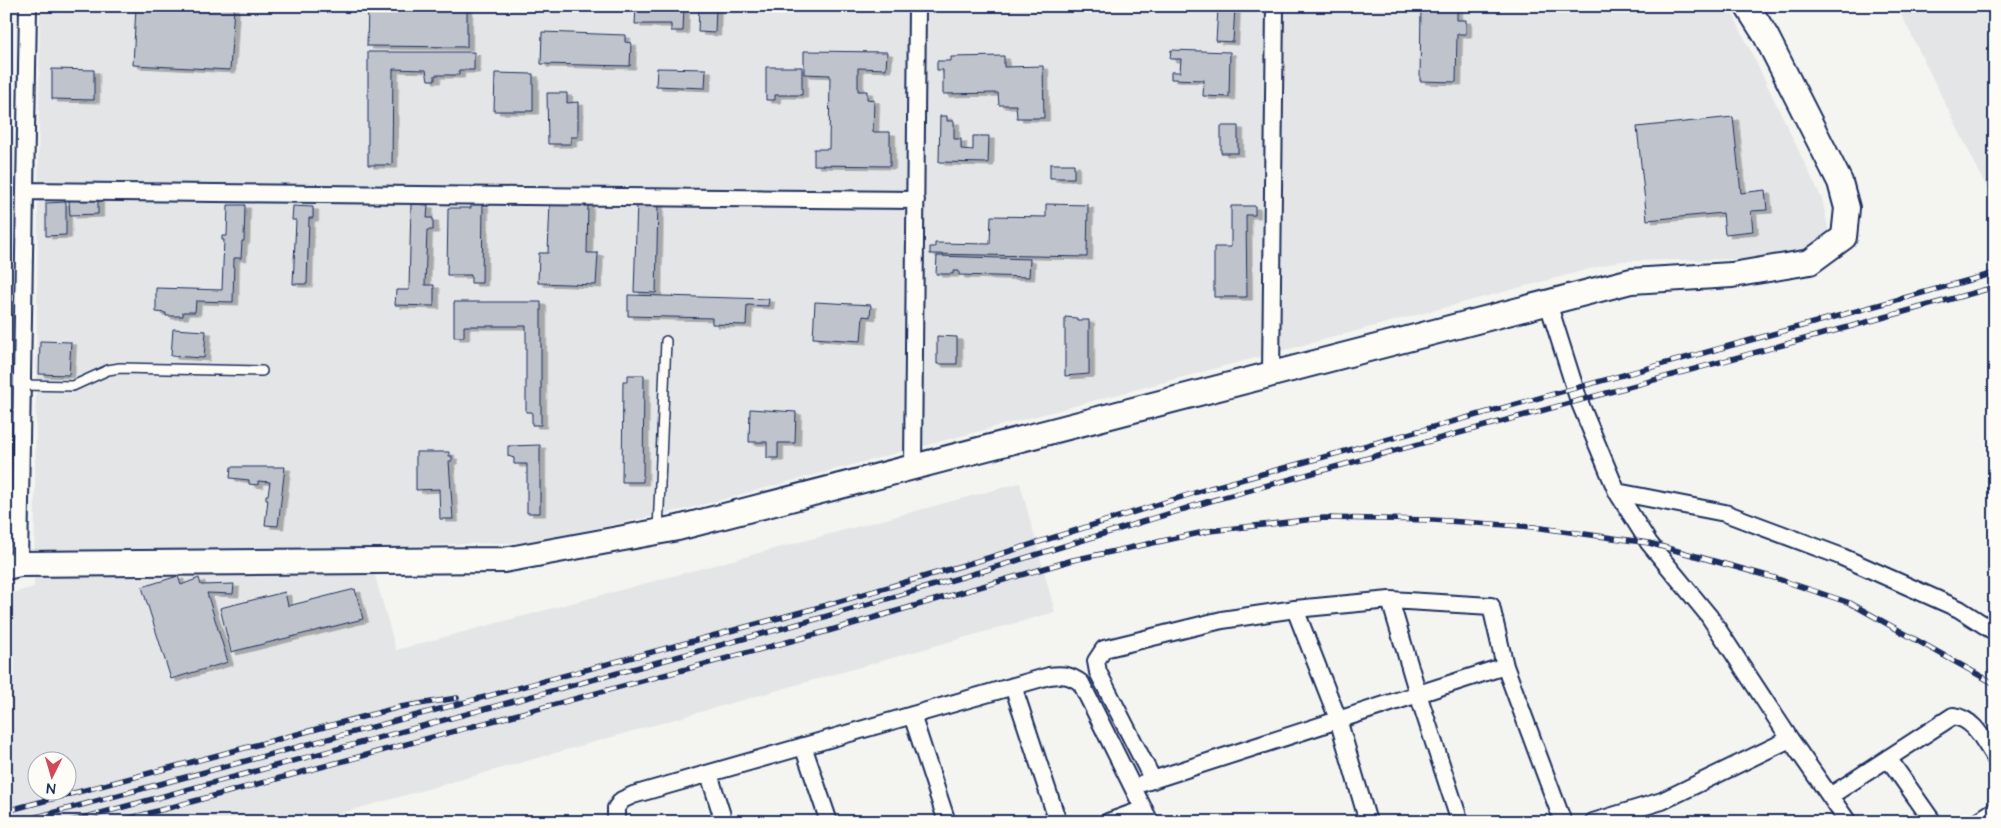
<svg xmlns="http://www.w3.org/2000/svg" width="2001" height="828" viewBox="0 0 2001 828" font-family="'Architects Daughter',sans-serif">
	<defs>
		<filter id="shadow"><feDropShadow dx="5.5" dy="3" stdDeviation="0" flood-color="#0004"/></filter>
	</defs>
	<rect width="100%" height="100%" fill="#f4f4f1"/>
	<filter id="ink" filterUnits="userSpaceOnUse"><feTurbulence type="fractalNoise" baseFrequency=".02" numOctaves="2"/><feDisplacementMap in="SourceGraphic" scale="10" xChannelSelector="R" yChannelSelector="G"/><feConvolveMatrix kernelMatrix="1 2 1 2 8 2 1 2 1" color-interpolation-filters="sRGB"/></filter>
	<g filter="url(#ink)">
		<path fill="#e4e5e6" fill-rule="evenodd" d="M40,6h1689l93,193 8,37 -26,22 -184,3 -930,247 -158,34 -165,5 29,103 624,-167 35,129 -745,210h-304v-227l28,-8zM38,760h30v30h-30z
			M1897,6h98v198z"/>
		<path fill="#bfc3cc" stroke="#1b2f5e" filter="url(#shadow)" d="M136,6h98l-4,64 -97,-5z
			M368,6h99v41l-100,-1z
			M636,6h48l-1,25h-12v-7h-36z
			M699,6h17l-1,27 -17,-1z
			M1200,6h35l-2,36 -17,-1 2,-32 -19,-1z
			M1421,6h36v14h9v14h-9l-1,48 -36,-1z
			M542,32l83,3v7l6,1 -1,23 -89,-2z
			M1171,50l59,2 -1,45 -26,-1 1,-16 -33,-1v-7h9l1,-13h-11z
			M804,51l83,1 -1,17 -28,-1v23h9v8l7,1 -1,32h17v34l-76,-1v-16h15l1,-74 -26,-1z
			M368,52h106v18h-15v5h-24v5h-7l-2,-10 -33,-1 -1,96h-24z
			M1004,56v11l39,-1 1,52h-27l-1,-13h-17l-1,-12 -55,1v-24h-6v-9h14v-4z
			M766,67h36v28h-27v5h-9z
			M657,68l49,1 -1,19 -49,-2z
			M52,69l42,1v30l-42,-1z
			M495,73l38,1v37h-39z
			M547,93h20v10l11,-1v35h-7v7h-23z
			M940,116h7v5h7v18h7v10l12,1v-14h16l-1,27 -49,-1z
			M1733,117l8,76 24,-3 2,20 -16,1 2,20 -28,3 -2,-21 -76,7 -10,-93z
			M1221,126h17v27h-17z
			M1050,164h24v14h-24z
			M98,199v15l-28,1 -1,-15z
			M66,202v33l-20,1v-33z
			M550,202l38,1 -1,50h11l-2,32 -58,-2 1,-30h9z
			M637,202l21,1 -2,90 -22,-1z
			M411,204l17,1 -1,13h6v12h-6l-2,55h9v21l-39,-1 1,-15h13z
			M471,204h12l-1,79h-11v-8h-24l1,-67h23z
			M1046,204l42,1 -1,52 -157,-3v-7h5v-4l55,1 1,-28 55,1z
			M228,205h17l-1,36h-2l-1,17h-7l-1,44 -37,-1 -1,11h-12v4h-17v-3l-10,-1v-24l66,2 2,-50h-2v-4h5z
			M293,206l20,1v11h-4l-2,66h-14l3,-64h-4z
			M1231,206h24v9h-9l1,82h-33v-50h17z
			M937,256l93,3 -1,18 -70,-2v-4h-6v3h-17z
			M628,295l141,4 -1,7 -21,-1 -1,20 -34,-1v-6l-84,-2z
			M454,302h87v123h-9v-13h-6v-86h-62v11h-10z
			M815,302l56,3 -1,12 -7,-1 -2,25 -48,-3z
			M1065,317l12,1v2h12v54l-24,2z
			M173,329l33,2 -2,27 -33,-2z
			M937,336l20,1v27h-20z
			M40,341l31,1 -2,33 -30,-1z
			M628,375h16l-1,107h-21l1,-101h5z
			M750,409l46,3 -1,31h-17v15h-11v-16h-18z
			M540,445v68h-13v-49h-13v-6l-6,-2v-10z
			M416,452h33v4h3v5h-3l4,58h-13l-1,-30 -23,1z
			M231,467h54l-7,59 -13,-1 3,-26h-2v-4h2l2,-13 -12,-1v4l-9,-1v-4l-19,-2z
			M178,576l3,9 18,-7 2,7 33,-1 -1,10 -26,-1 21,69 -57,17 -29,-92z
			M355,589l8,30 -132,33 -11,-44 65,-16 3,14z"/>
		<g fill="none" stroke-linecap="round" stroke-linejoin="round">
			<g stroke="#1b2f5e" stroke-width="12">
				<path id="service" d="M22,385l51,1 35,-16 12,-2 142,3
					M658,531l8,-190"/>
			</g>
			<g stroke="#1b2f5e" stroke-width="20">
				<path id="minor" d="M26,191l890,9
					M1548,303l31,98 38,91 32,51 60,73 81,123 58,83
					M1271,374l4,-368
					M913,467l4,-461
					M1617,492l108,21 115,43 119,53 36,23
					M19,564l9,-558
					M1390,600l28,94 42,128
					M1295,609l43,110 30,103
					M1013,686l45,136
					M912,715l35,107
					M803,746l26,76
					M1888,758l45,64
					M709,774l15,48
					M1153,780l-55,-108 -2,-11 8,-12 118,-29 73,-11 95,-9 101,6 14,60 58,156
					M1143,783l362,-117
					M1830,796l123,-80c22,3 30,24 42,42
					M616,822v-14l6,-8 11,-5 416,-119c14,-2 21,-1 32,7l69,139
					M1108,822l36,-13
					M1593,822l69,-21 128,-62
					M1977,822l18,-12"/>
			</g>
			<g stroke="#1b2f5e" stroke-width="28">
				<path id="secondary" d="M6,567l13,-3 485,-4 174,-32 953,-247 101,-6 78,-13 34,-25 3,-29 -7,-26 -74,-146 -19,-30"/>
			</g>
			<use href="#service" stroke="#fdfcf7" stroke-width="9"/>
			<use href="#minor" stroke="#fdfcf7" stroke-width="16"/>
			<use href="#secondary" stroke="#fdfcf7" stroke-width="24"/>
			<g stroke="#1b2f5e" stroke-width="5.5">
				<path id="rail" d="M6,811l394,-104 57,-9
					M18,822l802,-215 168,-49 219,-69 788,-216
					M68,822l756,-205 159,-46 227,-70 785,-214
					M116,822l712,-191 245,-71 136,-29 115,-13 109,2 101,7 115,16 126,35 75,25 145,81"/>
			</g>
			<use href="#rail" stroke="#fdfcf7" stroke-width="4" stroke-dasharray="11" stroke-linecap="butt"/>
		</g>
	</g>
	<rect width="2001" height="828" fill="none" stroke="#fdfcf7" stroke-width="25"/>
	<rect x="12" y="12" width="1976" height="803" fill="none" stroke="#1b2f5e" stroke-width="2" filter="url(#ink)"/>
	<g transform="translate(52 776) rotate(185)"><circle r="24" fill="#fdfcf7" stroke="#a3aaba"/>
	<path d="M0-4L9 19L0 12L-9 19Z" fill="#d1495b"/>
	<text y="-8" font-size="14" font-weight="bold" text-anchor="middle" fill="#1b2f5e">N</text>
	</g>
</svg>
